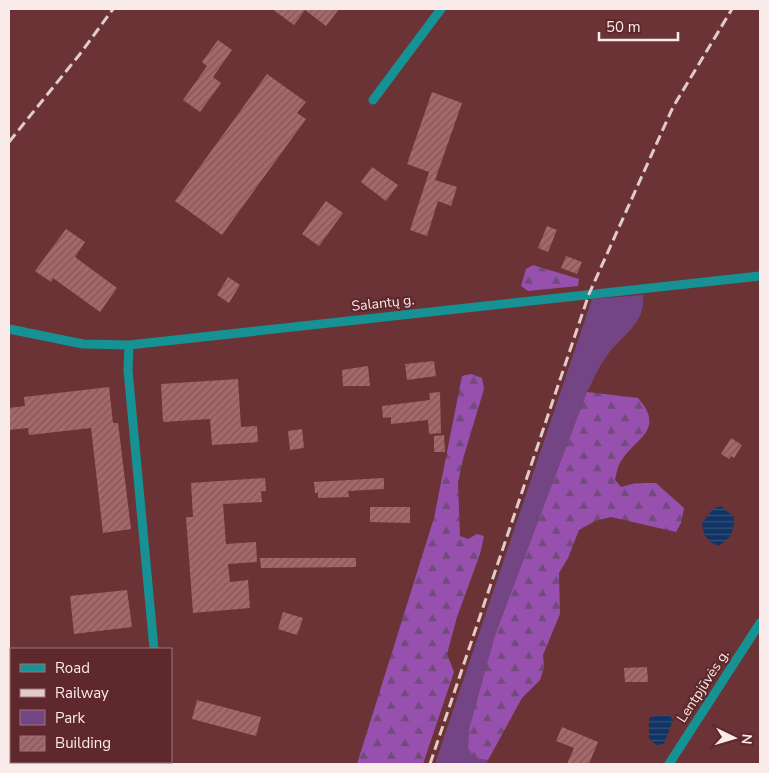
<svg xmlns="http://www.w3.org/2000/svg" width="769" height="773" viewBox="0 0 769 773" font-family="'Nunito Sans',sans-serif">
	<defs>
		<pattern id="forest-firs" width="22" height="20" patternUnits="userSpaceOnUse" patternTransform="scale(1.25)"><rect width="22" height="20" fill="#9750ae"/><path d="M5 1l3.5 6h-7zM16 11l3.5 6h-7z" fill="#714b7a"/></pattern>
		<pattern id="water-rules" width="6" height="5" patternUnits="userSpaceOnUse" patternTransform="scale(1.25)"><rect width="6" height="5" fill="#113464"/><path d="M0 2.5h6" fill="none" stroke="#35527a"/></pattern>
		<pattern id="building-hatch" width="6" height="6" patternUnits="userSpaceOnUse" patternTransform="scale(1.25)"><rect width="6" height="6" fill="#a6686a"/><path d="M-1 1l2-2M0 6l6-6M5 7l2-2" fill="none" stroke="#7d595a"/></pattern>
	</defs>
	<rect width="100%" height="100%" fill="#6b3336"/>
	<path fill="#744584" d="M643,295c3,30 -22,40 -37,62 -8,11 -13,24 -19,35l-92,243 -26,94 -1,19 6,10 14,2 -2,4h-51l157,-465z"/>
	<path fill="url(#forest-firs)" d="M533,265l46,14 -1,7 -50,5 -7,-5 5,-17z
		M471,374l11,4 2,11 -21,70 -5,24 2,53 8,3 9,-5 7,2 -4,18 -23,63 -10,37 7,18 -31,92h-66l77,-246 28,-142z
		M587,392l51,6c30,34 -7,41 -19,67 -2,4 -3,10 -4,15l6,7 15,-4h20l28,25 -3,15 -5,9 -65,-15 -16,4 -16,9 -11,28 -9,15 1,41 -17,41 1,13 -4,12 -18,18 -34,62 -14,-2 -6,-10 1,-19 26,-94z"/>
	<path fill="url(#water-rules)" d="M721,506l13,11c1,13 -4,23 -16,29 -10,-4 -16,-12 -16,-23l11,-14z
		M664,715l6,1 3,4 -9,24 -8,1 -7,-7v-19l1,-2z"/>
	<path fill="url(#building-hatch)" d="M272,9h67l-13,17 -21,-16 -11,15z
		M218,40l14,10 -19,27 8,6 -21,29 -17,-12 24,-34 -5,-4z
		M267,74l39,28 -9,11 9,6 -84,116 -47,-34z
		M432,92l30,11 -27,77 22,7 -6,19 -13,-5 -11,35 -17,-6 19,-58 -22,-8z
		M372,167l26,18 -12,16 -25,-19z
		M326,201l17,12 -24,33 -17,-12z
		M547,226l10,4 -9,22 -10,-4z
		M66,229l19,13 -10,15 42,31 -17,24 -47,-34 -2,4 -16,-11z
		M566,256l16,6 -5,12 -16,-6z
		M228,277l12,8 -11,18 -12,-8z
		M434,361l2,15 -29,4 -2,-16z
		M368,366l2,20h-27l-1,-16z
		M238,379l3,48 16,-1 1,16 -46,3 -2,-26 -47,3 -2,-38z
		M109,387l4,36h5l13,106 -28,4 -12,-105 -62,7 -1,-7 -19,2v-22l16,-2 -1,-9z
		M440,392l1,41 -12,1 -1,-14 -37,4v-7l-8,1 -1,-12 48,-6 -1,-7z
		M302,429l2,19 -14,2 -2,-19z
		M444,435l1,17h-11v-16z
		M731,438l11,7 -8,13 -3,-2 -2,3 -8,-5z
		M265,478l1,13h-5l1,11 -39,2 3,40 30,-2 1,20 -29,2 2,18 18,-2 2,28 -57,5 -7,-96h7l-2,-34z
		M384,478v11l-36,2 1,6 -31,1v-5h-3l-1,-11z
		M370,507h40v16l-40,-1z
		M260,558h96v9l-95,1z
		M127,590l5,37 -58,7 -4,-38z
		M283,612l20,6 -6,17 -19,-6z
		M647,667l1,15h-23l-1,-14z
		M197,700l64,17 -5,19 -64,-17z
		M562,727l36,15 -9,22h-22l7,-16 -18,-7z"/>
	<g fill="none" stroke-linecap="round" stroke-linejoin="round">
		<path stroke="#169194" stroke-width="9" d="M373,100l68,-91
			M9,329l74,15 46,1 631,-69
			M129,345l-1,25 26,279
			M165,762v2
			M669,764l91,-141"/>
		<path stroke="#e1cbcb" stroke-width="3" stroke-dasharray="10 5" stroke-linecap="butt" d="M9,142l71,-88 33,-45
			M430,764l159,-470 84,-187 59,-98"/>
	</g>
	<g text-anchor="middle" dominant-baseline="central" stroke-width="4.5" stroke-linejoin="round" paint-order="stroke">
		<g font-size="14" fill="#faebeb" stroke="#5f282c">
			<text transform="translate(383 303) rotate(-6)">Salantų g.</text>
			<text transform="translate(703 686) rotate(-57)">Lentpjūvės g.</text>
		</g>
	</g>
	<rect width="769" height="773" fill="none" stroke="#faebeb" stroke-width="20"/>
	<rect x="10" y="648" width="162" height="115" fill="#5f282c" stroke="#9d7678"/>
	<rect x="20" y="664" width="25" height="8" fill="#169194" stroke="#9d7678"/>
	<text x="55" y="673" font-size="15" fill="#faebeb">Road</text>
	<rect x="20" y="689" width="25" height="8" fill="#e1cbcb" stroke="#9d7678"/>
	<text x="55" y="698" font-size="15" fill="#faebeb">Railway</text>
	<rect x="20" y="710" width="25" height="15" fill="#744584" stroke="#9d7678"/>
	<text x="55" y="723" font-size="15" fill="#faebeb">Park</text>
	<rect x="20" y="736" width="25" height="15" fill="url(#building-hatch)" stroke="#9d7678"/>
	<text x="55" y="748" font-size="15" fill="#faebeb">Building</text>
	<g transform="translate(734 738) rotate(95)" stroke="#5f282c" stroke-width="4" paint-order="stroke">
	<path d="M0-4L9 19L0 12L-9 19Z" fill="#faebeb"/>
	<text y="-8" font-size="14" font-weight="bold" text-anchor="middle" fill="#faebeb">N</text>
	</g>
	<path d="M599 32v8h79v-8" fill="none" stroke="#faebeb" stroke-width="2.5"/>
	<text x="606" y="32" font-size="15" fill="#faebeb" stroke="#5f282c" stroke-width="4" paint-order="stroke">50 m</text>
</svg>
